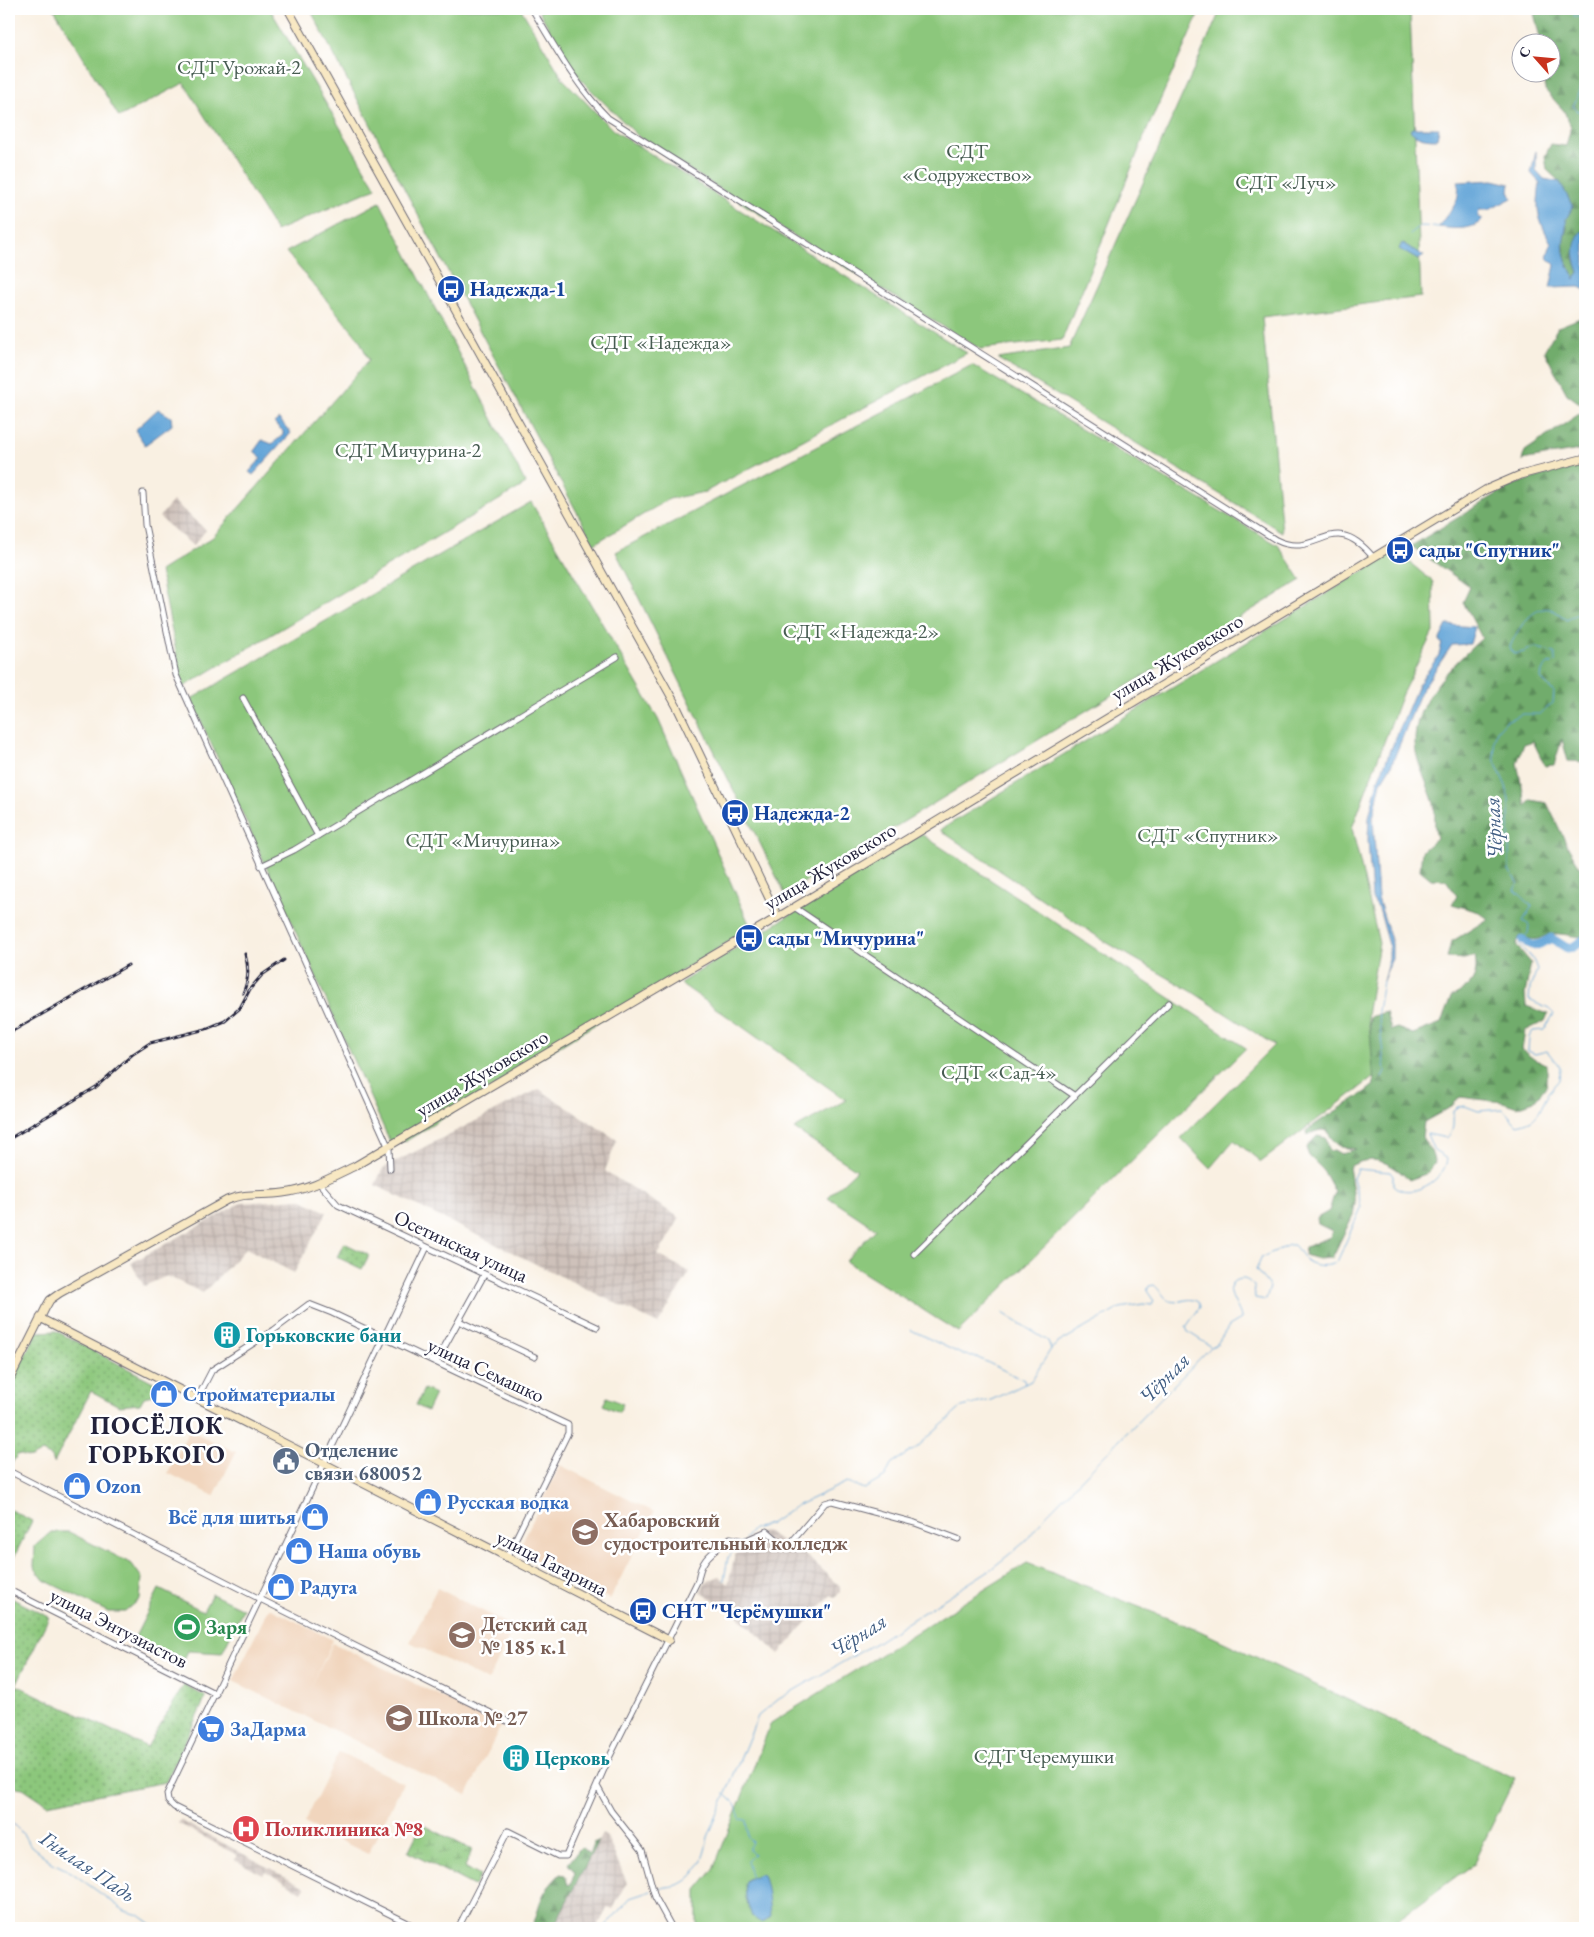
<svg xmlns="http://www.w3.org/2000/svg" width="1594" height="1937" viewBox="0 0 1594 1937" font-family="'EB Garamond',serif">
	<defs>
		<pattern id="industrial-grid" width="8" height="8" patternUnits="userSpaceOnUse" patternTransform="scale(1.25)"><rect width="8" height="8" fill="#cec1ba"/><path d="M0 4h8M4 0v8" fill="none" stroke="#b1a6a1"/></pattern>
		<pattern id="forest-firs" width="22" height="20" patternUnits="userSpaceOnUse" patternTransform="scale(1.25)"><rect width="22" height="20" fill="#71ac6c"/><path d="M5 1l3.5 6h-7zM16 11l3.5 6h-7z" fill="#5c8c5a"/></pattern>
		<pattern id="wetland-marsh" width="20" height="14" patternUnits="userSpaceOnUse" patternTransform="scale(1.25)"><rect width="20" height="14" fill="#8cc77c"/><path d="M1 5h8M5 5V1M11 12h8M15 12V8" fill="none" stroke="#72a167"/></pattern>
		<pattern id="park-dots" width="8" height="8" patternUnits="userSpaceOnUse" patternTransform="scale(1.25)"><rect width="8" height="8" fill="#8cc77c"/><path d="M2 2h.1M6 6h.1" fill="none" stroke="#72a167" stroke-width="1.8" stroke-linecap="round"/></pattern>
	</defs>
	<rect width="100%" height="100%" fill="#fff"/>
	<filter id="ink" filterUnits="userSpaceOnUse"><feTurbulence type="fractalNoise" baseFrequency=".02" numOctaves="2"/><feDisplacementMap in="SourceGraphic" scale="10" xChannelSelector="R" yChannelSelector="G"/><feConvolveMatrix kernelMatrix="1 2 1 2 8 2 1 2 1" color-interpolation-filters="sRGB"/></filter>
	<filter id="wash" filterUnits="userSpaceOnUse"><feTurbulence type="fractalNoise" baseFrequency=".0096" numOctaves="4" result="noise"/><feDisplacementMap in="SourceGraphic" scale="20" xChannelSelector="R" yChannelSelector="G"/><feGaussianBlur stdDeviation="1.12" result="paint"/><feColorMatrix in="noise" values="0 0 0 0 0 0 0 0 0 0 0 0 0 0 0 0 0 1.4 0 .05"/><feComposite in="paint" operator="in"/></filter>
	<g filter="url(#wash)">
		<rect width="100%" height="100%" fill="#f9f0e2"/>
		<path fill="#f1d5bd" d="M189,1430l47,22 -22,44 -46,-23z
			M560,1465l94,47 -44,87 -93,-47z
			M437,1588l77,39 -26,54 -78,-39z
			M269,1608l64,32 -23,49 23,-46 168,83 -34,69 -234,-114z
			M339,1752l64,31 -35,71 -64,-31z"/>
		<path fill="url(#industrial-grid)" d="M173,501l33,29 -13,16 -34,-29z
			M539,1089l78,51 -12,31 75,47 -22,37 32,17 -32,52 -283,-139 8,-17z
			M300,1199l27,13 -33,61 -48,-25 -43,45 -36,-17 -23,10 -13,-23 110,-60z
			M761,1531l7,1 15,11 12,2 45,42v5l-5,6 -4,-3 -52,59 -48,-44 -31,-18 5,-9 14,-7 9,8 7,-29z
			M180,1820l125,67 -3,5 -37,-21 -2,4 -28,-15 2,-5 -59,-32z
			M602,1834l5,3 20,46 -14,26 -5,-2 -11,21h-44z"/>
		<path fill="#8cc77c" stroke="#57745c" d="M54,9h216l106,179 -100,43 -92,-148 -65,34z
			M310,9h211l42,70 50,51 354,223 -262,139 -36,7 -75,45 -167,-312z
			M538,9h663l-55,123 -84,208 -82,9 -197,-120 -143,-91 -57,-56 -17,-23z
			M1221,9h189l11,288 -159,20 20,215 -284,-173 71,-11z
			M380,202l146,282 -343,203 -23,-116 53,-34 156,-177 -10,-21 -73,-87z
			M972,365l306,180 23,35 -516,314 -169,-342z
			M531,502l127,217 93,209 -345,213 -15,3 -200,-445z
			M1396,551l37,31 1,48 -32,64 -50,134 27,115 -12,73 11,58 -117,88 -27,-22 -24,28 -29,-30 93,-93 -83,-54 -87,-50 -164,-111z
			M921,834l325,214 -288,284 -113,-71 31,-32 -48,-32 29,-27 -63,-41 52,-29 -166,-117z
			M424,1389l11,5 -8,17 -11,-6z
			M607,1397l16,7 -4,8 -16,-7z
			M51,1532h18l63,32 10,14 -2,21 -15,13h-17l-64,-32 -10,-13 1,-21z
			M1027,1563l171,67 317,148 -42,86 -86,64h-690v-38l16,-20 58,-147z
			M159,1589l44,22 9,-17 31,15 -21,44 -34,-2 -8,16 -48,-24z"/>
		<path fill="url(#forest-firs)" stroke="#4a6754" d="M1533,9h52v224l-4,-1 -7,26 5,14 -4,8 -10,-22 -2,-18 4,-11 -7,-47 -13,-12 -2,-14 6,-12 15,2 5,-19 -7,-16 -19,-21 -1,-17 8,-1v-30h-11z
			M1585,316v91l-18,-13 -23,-43 14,-24z
			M1585,410v39l-63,11 3,-9z
			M1585,465v297l-17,-1 -6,-22 -8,26 -9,1 -12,-25 -9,3 -7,19 9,43 5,-6 16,3 22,46 16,26v61c-11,2 -20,-3 -31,-2 -18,2 -11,10 -34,2l-4,9 15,18 -6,31 1,12 22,8 -3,7 -20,10 -3,19 13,10 12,4v21l-13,16 -17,6 -14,-5 -43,-5 -9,10 -27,15 -2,15 9,14 4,12 -7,10 -19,7c-18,-18 -37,-27 -60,-13l6,37 -2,11 -21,43 -14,1 -14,-4 1,-8 25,-10 2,-6 -14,-7 -1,-6 12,-7 6,-19 -12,-22 -14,-14 -3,-8 11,-12 9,2 3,13 5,-1 7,4 15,-5 -16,-2c-16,-14 -9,-23 -33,-12l-1,-4c22,-17 46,-28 68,-46l-5,-68 17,-5 5,18 6,-2 16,6 28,-11 10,-26c20,-10 28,-18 24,-41l-11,3 -17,-1 4,-16 37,-23 -9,-7 -27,-8 5,-8 -11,-16 -15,-1 -11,-9 2,-19 15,-13c-4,-12 -1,-22 -3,-34 -5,-18 -18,-41 -19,-59 -2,-45 37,-79 67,-107l-19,-36 7,-15 -59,-41 99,-60 34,-11z
			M598,1841l-45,87h-22c6,-9 6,-20 11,-30 3,-9 12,-17 18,-24l5,1 3,10 3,-1 4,-12 -7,-8 13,-17 8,7 4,-11z"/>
		<path fill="url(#wetland-marsh)" stroke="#57745c" d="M422,1824l50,26 -7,17 15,9 -6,10 -66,-34z"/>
		<path fill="url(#park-dots)" stroke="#57745c" d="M344,1243l25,12 -7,14 -25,-12z
			M56,1331l103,54 -6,10 -9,2 -4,7 -21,2 -28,-15 -37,72 -2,-6 -10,-5 -11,6 -13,-4 -8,12 -1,-79 28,-55z
			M9,1509l23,12 -23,46z
			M9,1597l40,20 -33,68 131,62 37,-62 22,12 -40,85 -119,22 -24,-16 -14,-2z"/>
		<path fill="#64a5d8" stroke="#43648a" d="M1413,128h26l-2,11c-10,0 -21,-1 -27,-9z
			M1536,151v19l8,9 16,3 13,25 -7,12c1,8 -1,12 -2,20 -3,14 5,29 11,40l4,-7c-6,-15 -7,-27 2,-41l4,2v57l-6,-3 -29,1 5,-23 -8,-8 4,-14c-14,-27 -15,-30 -11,-60l-9,-10z
			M1493,180l17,4 -1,7 3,7 -23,12h-10l-1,7 5,2c-10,12 -30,10 -44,8 10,-19 22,-20 19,-45z
			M1402,243l22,13 -6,4 -19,-11z
			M158,409l13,8 1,8 -27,20 -10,-15z
			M279,419l12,14 -38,42 -4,-3 13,-14 -8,-7 8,-11 10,4 11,-9v-4l-9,-8z
			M1447,625l28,2 -5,17 -18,1 -31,46 -30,75 -10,16 -8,36 5,80 14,45v15l-9,23 6,-23v-13l-10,-36 -7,-10 -4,-60 1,-22 9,-37 40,-95 21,-30 3,-12 -3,-2z
			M759,1874l4,1c5,13 6,28 7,42l-8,6 -10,-6 -6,-19 -1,-14 3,-5z"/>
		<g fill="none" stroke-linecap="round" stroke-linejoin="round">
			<path stroke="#64a5d8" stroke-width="1" d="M1572,9l3,8 10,-1
				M1585,69l-5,23 -7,14 12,12
				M1410,234l10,-8 19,1
				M1382,1078l3,-6 -7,-61 5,-30
				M1547,1094l12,-14 1,-13 -13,-16 -12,3 -7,-3 1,-14 4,-6 11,-1 10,-16 -5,-5 -20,-9 1,-12 7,-18c-4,-16 -11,-15 -18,-26l9,-11 1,-8 -6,-4 9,-15 -17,-16 3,-6 -9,-14v-70l-3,-14 -11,-24 -1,-21 3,-10 9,-10 16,-7h18l13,-11 1,-11 -13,-13 1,-8 6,-7 7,-2v-9l-21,-6 -10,5 -11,2 -3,-7c5,-13 21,-42 40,-38 6,2 12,7 17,11l18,-11
				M1003,1313l45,28 3,8
				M911,1330l52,25 11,1 50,24 1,4
				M745,1539l8,-10 17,-5 26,-18 51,-24 17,7 21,-12 7,-14 23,-14 47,-42 29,-7 40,-19 20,-32 7,-6 62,-35 23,-4 9,1 2,-4 -7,-10 2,-5 5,-1c5,4 10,12 14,15 11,6 21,-6 31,3l1,4 -14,20 2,5 22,14
				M724,1580l4,-23 14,-15
				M725,1794l10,9 5,16 6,1 2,17 4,5 -3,6 5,6 -7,7 4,15
				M9,1820l14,14 8,12 22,17 18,9 54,39 14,4 18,13
				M655,1889c7,-2 16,-2 23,-4 20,-7 27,-30 30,-48l50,-121 21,-17 95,-55 117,-75 35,-28 20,-26 165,-168 6,-3 12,-18 12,-7c1,-10 -24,-35 -1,-40 6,-1 10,3 14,7l1,12 11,2 4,-13 -14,-17 6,-13 27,-12h5c5,5 7,12 13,16 7,6 23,6 30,1l24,-54 -8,-30 4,-9 33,3 3,4v9c16,16 52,-4 54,-26l-13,-8 -7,-17 20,4c8,-7 6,-17 6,-27l4,-4 8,-1 13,5 25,-2 14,16c23,-5 20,-12 31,-30
				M604,1928l26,-30 21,-7"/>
			<path stroke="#64a5d8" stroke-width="9" d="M1523,940c10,9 17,5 28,-2l16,10 6,-1 12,-8"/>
		</g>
	</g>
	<g filter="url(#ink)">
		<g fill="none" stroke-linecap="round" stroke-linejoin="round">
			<g stroke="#6d6a75" stroke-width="7">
				<path id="street" d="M532,9c23,38 44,77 76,109l668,422c42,21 55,-33 97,17
					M143,493l2,32 31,150 213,473 1,21
					M243,698l75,138
					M261,866l33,-16 323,-193
					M794,907l281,189
					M319,1183l19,22 259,122
					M914,1254l255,-251
					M459,1321l76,36
					M436,1362l48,-87
					M197,1399l15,-29 62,-40 35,-26 23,9 236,112v8l-62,125
					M9,1471l251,128 249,123
					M9,1590l207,104
					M597,1786l14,25 31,39 13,47 17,31
					M418,1928l-244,-121 -6,-6 -1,-7 260,-547
					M458,1928l50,-97 50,25h8l42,-96 90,-180c3,-23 16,-28 32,-42l14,3 23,-10 15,13 7,1 36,-42 7,-2 83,22 43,16"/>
			</g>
			<g stroke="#6d6a75" stroke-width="9">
				<path id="secondary" d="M288,9l389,698 101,210
					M40,1318l629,322
					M9,1381l37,-74 4,-7 10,-7 167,-93c19,-8 36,-4 56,-7 26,-3 49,-16 72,-27l423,-249 707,-427 35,-15 65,-17"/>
			</g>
			<use href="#street" stroke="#fff" stroke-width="5"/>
			<use href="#secondary" stroke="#f8e8c3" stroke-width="7"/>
			<g stroke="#22223b" stroke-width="3">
				<path id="rail" d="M243,993c6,-14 6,-25 2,-39
					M9,1033l119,-68
					M9,1139l87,-52 37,-33 17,-11 56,-14 19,-8 15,-13 10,-19 12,-14 22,-15"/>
			</g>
			<use href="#rail" stroke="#fff" stroke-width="1" stroke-dasharray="4" stroke-linecap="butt"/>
		</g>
	</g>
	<defs>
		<g id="bus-disc" transform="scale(1.4375)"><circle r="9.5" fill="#1a4fb4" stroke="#fff"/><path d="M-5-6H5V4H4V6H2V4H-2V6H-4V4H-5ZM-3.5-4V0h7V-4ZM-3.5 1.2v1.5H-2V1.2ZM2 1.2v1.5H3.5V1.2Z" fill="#fff"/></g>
		<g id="building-disc" transform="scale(1.4375)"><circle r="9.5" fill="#0f9aa8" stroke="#fff"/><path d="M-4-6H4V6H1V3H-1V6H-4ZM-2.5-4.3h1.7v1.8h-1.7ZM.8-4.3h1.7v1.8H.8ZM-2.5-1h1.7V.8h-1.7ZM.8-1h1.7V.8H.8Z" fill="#fff"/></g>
		<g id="shop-disc" transform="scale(1.4375)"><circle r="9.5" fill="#3f7fe0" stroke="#fff"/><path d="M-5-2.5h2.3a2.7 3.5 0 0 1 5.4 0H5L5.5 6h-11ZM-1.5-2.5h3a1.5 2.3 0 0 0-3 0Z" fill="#fff"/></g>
		<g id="civic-disc" transform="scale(1.4375)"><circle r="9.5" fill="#5c6f8a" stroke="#fff"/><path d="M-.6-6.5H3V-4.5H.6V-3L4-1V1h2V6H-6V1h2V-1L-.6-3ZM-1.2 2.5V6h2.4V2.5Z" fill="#fff"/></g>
		<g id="university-disc" transform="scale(1.4375)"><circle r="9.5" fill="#8d6e63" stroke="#fff"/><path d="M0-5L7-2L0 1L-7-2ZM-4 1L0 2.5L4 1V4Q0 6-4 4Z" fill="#fff"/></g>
		<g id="stadium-disc" transform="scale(1.4375)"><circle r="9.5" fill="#2e9e5b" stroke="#fff"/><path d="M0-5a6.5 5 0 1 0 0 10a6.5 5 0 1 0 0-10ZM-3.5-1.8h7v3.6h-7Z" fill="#fff"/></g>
		<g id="school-disc" transform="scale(1.4375)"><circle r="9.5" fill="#8d6e63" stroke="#fff"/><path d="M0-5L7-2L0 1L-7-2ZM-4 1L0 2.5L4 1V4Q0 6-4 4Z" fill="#fff"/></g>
		<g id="supermarket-disc" transform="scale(1.4375)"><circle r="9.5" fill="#3f7fe0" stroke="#fff"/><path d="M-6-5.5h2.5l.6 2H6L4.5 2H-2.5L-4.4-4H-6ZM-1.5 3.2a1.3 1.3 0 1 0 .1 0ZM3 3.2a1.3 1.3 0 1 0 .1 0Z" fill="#fff"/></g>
		<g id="hospital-disc" transform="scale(1.4375)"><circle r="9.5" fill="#e0444e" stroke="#fff"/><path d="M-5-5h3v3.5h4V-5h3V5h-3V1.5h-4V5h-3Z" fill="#fff"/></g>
	</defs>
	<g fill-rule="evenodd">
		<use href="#bus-disc" x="451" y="289"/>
		<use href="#bus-disc" x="1400" y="550"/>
		<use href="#bus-disc" x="735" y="813"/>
		<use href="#bus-disc" x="749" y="938"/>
		<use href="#building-disc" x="227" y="1335"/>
		<use href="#shop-disc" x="164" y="1394"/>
		<use href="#civic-disc" x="286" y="1461"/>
		<use href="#shop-disc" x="77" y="1486"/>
		<use href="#shop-disc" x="428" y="1502"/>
		<use href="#shop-disc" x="315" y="1517"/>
		<use href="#university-disc" x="585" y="1532"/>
		<use href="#shop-disc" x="299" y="1551"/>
		<use href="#shop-disc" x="281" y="1587"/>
		<use href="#bus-disc" x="643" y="1611"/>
		<use href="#stadium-disc" x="187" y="1627"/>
		<use href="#school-disc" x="462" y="1635"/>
		<use href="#school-disc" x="399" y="1718"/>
		<use href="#supermarket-disc" x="211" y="1729"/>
		<use href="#building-disc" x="516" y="1758"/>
		<use href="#hospital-disc" x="246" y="1829"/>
	</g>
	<g text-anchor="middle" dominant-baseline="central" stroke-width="5" stroke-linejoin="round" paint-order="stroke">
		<g font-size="20" fill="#475c52" stroke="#fff">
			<text x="239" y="67">СДТ Урожай-2</text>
			<text x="967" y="151">СДТ<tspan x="967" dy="23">«Содружество»</tspan></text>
			<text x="1286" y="182">СДТ «Луч»</text>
			<text x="661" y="342">СДТ «Надежда»</text>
			<text x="408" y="450">СДТ Мичурина-2</text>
			<text x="861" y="631">СДТ «Надежда-2»</text>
			<text x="1208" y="835">СДТ «Спутник»</text>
			<text x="483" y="840">СДТ «Мичурина»</text>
			<text x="999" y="1072">СДТ «Сад-4»</text>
			<text x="1044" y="1756">СДТ Черемушки</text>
		</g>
		<g font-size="20" font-weight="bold" fill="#164399" stroke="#fff" text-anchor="start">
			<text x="470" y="289">Надежда-1</text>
			<text x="1419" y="550">сады "Спутник"</text>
			<text x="754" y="813">Надежда-2</text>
			<text x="768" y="938">сады "Мичурина"</text>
			<text x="662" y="1611">СНТ "Черёмушки"</text>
		</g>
		<g font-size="20" fill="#22223b" stroke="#fff">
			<text transform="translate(1177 657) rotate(-31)">улица Жуковского</text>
			<text transform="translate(830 866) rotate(-31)">улица Жуковского</text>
			<text transform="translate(482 1073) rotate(-31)">улица Жуковского</text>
			<text transform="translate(461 1246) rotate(25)">Осетинская улица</text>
			<text transform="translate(486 1370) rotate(25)">улица Семашко</text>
			<text transform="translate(552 1563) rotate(27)">улица Гагарина</text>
			<text transform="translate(119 1628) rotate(27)">улица Энтузиастов</text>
		</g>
		<g font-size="20" font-weight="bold" fill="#0d838f" stroke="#fff" text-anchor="start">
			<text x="246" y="1335">Горьковские бани</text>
			<text x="535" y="1758">Церковь</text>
		</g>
		<g font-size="20" font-weight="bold" fill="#366cbe" stroke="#fff" text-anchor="start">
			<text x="183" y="1394">Стройматериалы</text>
			<text x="96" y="1486">Ozon</text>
			<text x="447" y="1502">Русская водка</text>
			<text x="296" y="1517" text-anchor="end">Всё для шитья</text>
			<text x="318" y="1551">Наша обувь</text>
			<text x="300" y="1587">Радуга</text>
			<text x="230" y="1729">ЗаДарма</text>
		</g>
		<g font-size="20" font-weight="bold" fill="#4e5e75" stroke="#fff" text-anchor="start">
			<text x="305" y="1450">Отделение<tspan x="305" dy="23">связи 680052</tspan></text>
		</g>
		<g font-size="20" font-weight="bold" fill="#785e54" stroke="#fff" text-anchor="start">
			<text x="604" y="1520">Хабаровский<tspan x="604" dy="23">судостроительный колледж</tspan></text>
			<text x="481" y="1624">Детский сад<tspan x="481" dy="23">№ 185 к.1</tspan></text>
			<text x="418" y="1718">Школа № 27</text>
		</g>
		<g font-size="20" font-weight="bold" fill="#27864d" stroke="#fff" text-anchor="start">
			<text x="206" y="1627">Заря</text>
		</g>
		<g font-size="20" font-weight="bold" fill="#be3a42" stroke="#fff" text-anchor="start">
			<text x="265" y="1829">Поликлиника №8</text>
		</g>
		<g font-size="21" font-style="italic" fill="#405d82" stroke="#fff">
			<text transform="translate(1493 828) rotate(-93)">Чёрная</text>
			<text transform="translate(1164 1378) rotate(-45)">Чёрная</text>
			<text transform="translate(858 1635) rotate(-32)">Чёрная</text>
			<text transform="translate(88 1866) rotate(34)">Гнилая Падь</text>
		</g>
		<g font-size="25" font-weight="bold" letter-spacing="1" fill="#22223b" stroke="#fff">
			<text x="157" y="1425">ПОСЁЛОК<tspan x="157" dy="29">ГОРЬКОГО</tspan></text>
		</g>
	</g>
	<rect width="1594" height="1937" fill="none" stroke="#fff" stroke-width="30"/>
	<g transform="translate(1536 58) rotate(297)"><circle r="24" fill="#ffffff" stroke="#a7a7b1"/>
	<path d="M0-4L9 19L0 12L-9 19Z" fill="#c8321e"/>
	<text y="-8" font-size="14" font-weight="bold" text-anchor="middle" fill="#22223b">С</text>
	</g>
</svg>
